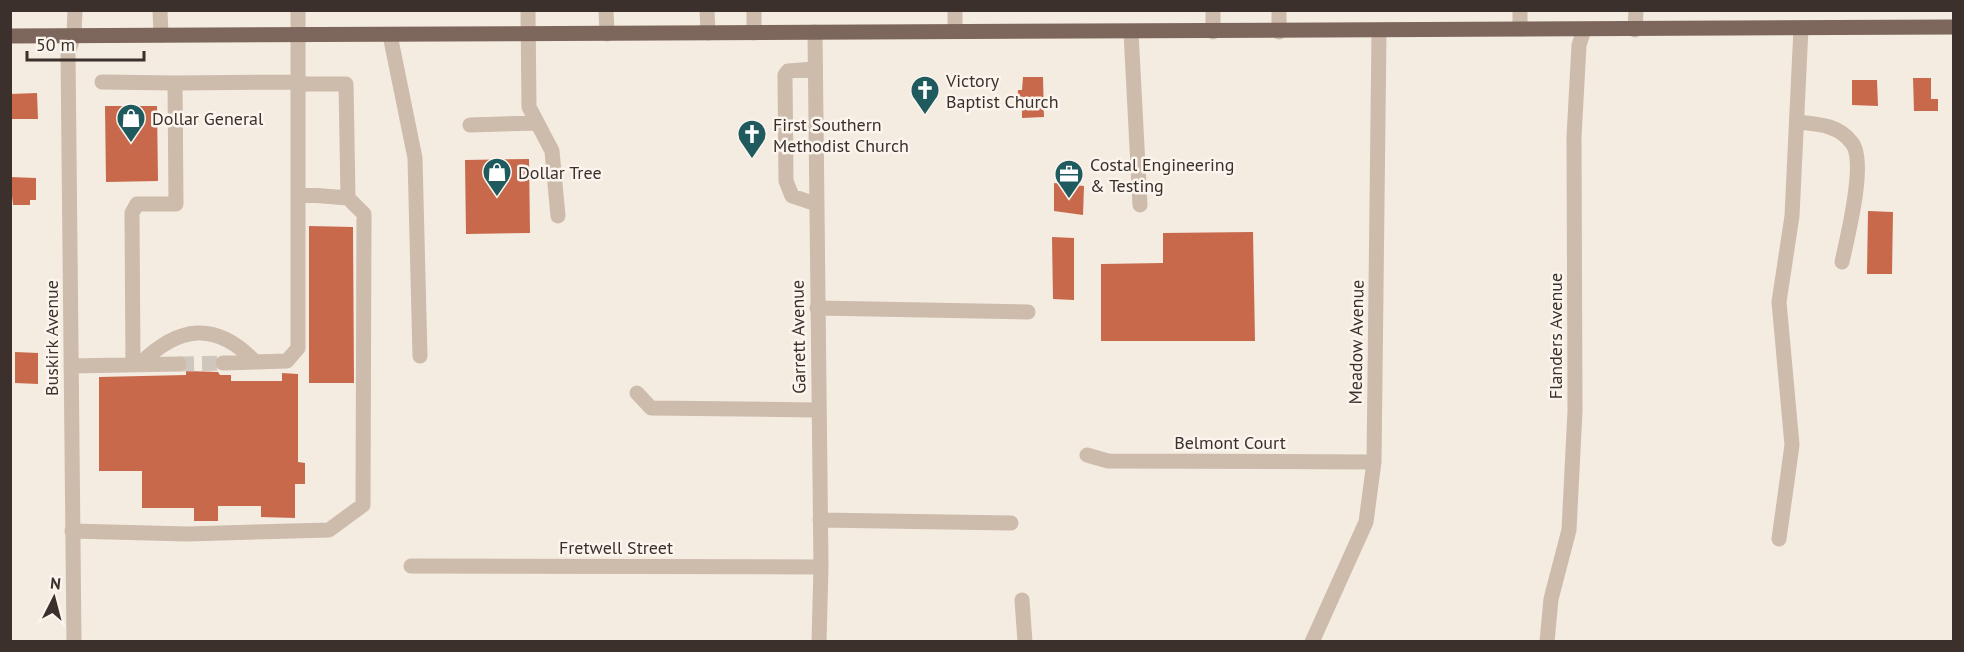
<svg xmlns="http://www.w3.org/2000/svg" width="1964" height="652" viewBox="0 0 1964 652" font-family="'PT Sans',sans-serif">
	<rect width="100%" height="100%" fill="#f4ebe1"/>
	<path fill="#c8694b" d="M1023,77h20l1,40 -22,1v-13h-5l1,-15h4z
		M1913,78h18v21h7v12h-24z
		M1852,80h25l1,26 -26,-1z
		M37,93l1,26h-28v-25z
		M105,106h52l1,75 -52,1z
		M529,159l1,74 -64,1 -1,-74z
		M10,177l26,1v22h-6v5h-17z
		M1054,183l30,3 -1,29 -29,-4z
		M1868,211l25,1 -1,62h-25z
		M309,226l44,1 1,156h-45z
		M1253,232l2,109h-154v-77l62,-1v-30z
		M1052,237l22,1v62l-21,-1z
		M15,352l23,1v31l-23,-1z
		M186,371l32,1 2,3h11v6h51v-8l16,1v88l7,1v21h-10v34l-34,-1v-11h-43v15h-24v-13h-52v-37h-43v-94l87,-2z"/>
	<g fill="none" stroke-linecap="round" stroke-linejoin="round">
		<path stroke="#cfc6bd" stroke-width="15" stroke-dasharray="15 8" stroke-linecap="butt" d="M179,364l44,-1"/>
		<path stroke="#cdbbac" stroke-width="15" d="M160,10l1,25
			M528,10l1,97 23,44 6,65
			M606,10l1,24
			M707,10l1,23
			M754,10v23
			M1213,10v22
			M1279,10v22
			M1520,29v-19
			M1635,30l1,-20
			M955,31v-21
			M815,32l6,535 -2,75
			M1131,32l9,173
			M390,35l25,123 5,198
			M815,69l-27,2 -3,4 1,106 6,15 24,8
			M102,82l73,1
			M298,84h48l2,114
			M1798,122c20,2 41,3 54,21 15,19 -5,95 -10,119
			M470,125l67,-2
			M817,308l211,4
			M223,363l64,-2 11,-13v-338
			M140,364c38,-38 76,-44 115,-2
			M133,365l-1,-152 5,-9h39l-1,-121 123,-1
			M71,366l108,-2
			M637,393l14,15 167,2
			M1087,455l21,6 266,1
			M820,520l191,3
			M72,531l115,3 142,-4 34,-25 1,-291 -16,-16 -50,-4
			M1779,539l13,-94 -13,-143 13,-86 9,-188
			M411,566l410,1
			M1022,600l3,42
			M74,642l-6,-589 6,-18 1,-25
			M1312,642l54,-120 8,-60 5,-430
			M1547,642l4,-43 18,-69 6,-119 -1,-274 5,-92 5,-15"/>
		<path stroke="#7d675c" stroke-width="15" d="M10,36l1944,-9"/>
	</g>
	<defs>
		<g id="church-pin" transform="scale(1.5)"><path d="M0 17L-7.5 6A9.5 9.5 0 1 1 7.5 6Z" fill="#1f5a5e" stroke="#fbf5ee"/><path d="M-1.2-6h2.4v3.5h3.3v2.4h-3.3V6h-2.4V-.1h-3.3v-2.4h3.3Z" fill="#fff"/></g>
		<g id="shop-pin" transform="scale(1.5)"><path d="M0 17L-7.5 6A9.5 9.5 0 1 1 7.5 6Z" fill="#1f5a5e" stroke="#fbf5ee"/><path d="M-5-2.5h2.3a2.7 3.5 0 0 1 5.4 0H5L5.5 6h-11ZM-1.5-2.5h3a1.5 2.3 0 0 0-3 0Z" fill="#fff"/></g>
		<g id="office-pin" transform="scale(1.5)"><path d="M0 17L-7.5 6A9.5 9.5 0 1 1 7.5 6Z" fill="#1f5a5e" stroke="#fbf5ee"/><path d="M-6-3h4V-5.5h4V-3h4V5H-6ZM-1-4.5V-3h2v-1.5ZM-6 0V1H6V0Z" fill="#fff"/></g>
	</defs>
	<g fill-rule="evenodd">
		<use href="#church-pin" x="925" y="90"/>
		<use href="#shop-pin" x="131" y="118"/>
		<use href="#church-pin" x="752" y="134"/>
		<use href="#shop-pin" x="497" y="172"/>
		<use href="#office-pin" x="1069" y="174"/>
	</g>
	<g text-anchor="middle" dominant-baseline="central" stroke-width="5" stroke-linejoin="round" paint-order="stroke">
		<g font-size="18" fill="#3b302b" stroke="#fbf5ee" text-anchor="start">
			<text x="946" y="80">Victory<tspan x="946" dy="21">Baptist Church</tspan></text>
			<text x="152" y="118">Dollar General</text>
			<text x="773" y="124">First Southern<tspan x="773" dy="21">Methodist Church</tspan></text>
			<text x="1090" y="164">Costal Engineering<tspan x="1090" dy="21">&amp; Testing</tspan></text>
			<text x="518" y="172">Dollar Tree</text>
		</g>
		<g font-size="18" fill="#3b302b" stroke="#fbf5ee">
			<text transform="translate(1555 336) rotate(-90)">Flanders Avenue</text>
			<text transform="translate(798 337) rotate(-91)">Garrett Avenue</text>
			<text transform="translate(51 338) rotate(-90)">Buskirk Avenue</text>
			<text transform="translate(1356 342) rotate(-89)">Meadow Avenue</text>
			<text x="1230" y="442">Belmont Court</text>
			<text x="616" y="547">Fretwell Street</text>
		</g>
	</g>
	<rect width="1964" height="652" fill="none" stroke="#3b302b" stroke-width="24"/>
	<g transform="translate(54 598) rotate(6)" stroke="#fbf5ee" stroke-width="4.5" paint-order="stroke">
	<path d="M0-4.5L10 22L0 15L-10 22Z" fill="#3b302b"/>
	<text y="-9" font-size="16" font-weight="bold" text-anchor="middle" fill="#3b302b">N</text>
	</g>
	<path d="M27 51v9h117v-9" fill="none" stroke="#3b302b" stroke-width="3"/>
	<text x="36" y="51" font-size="18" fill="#3b302b" stroke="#fbf5ee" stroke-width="4.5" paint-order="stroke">50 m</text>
</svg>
